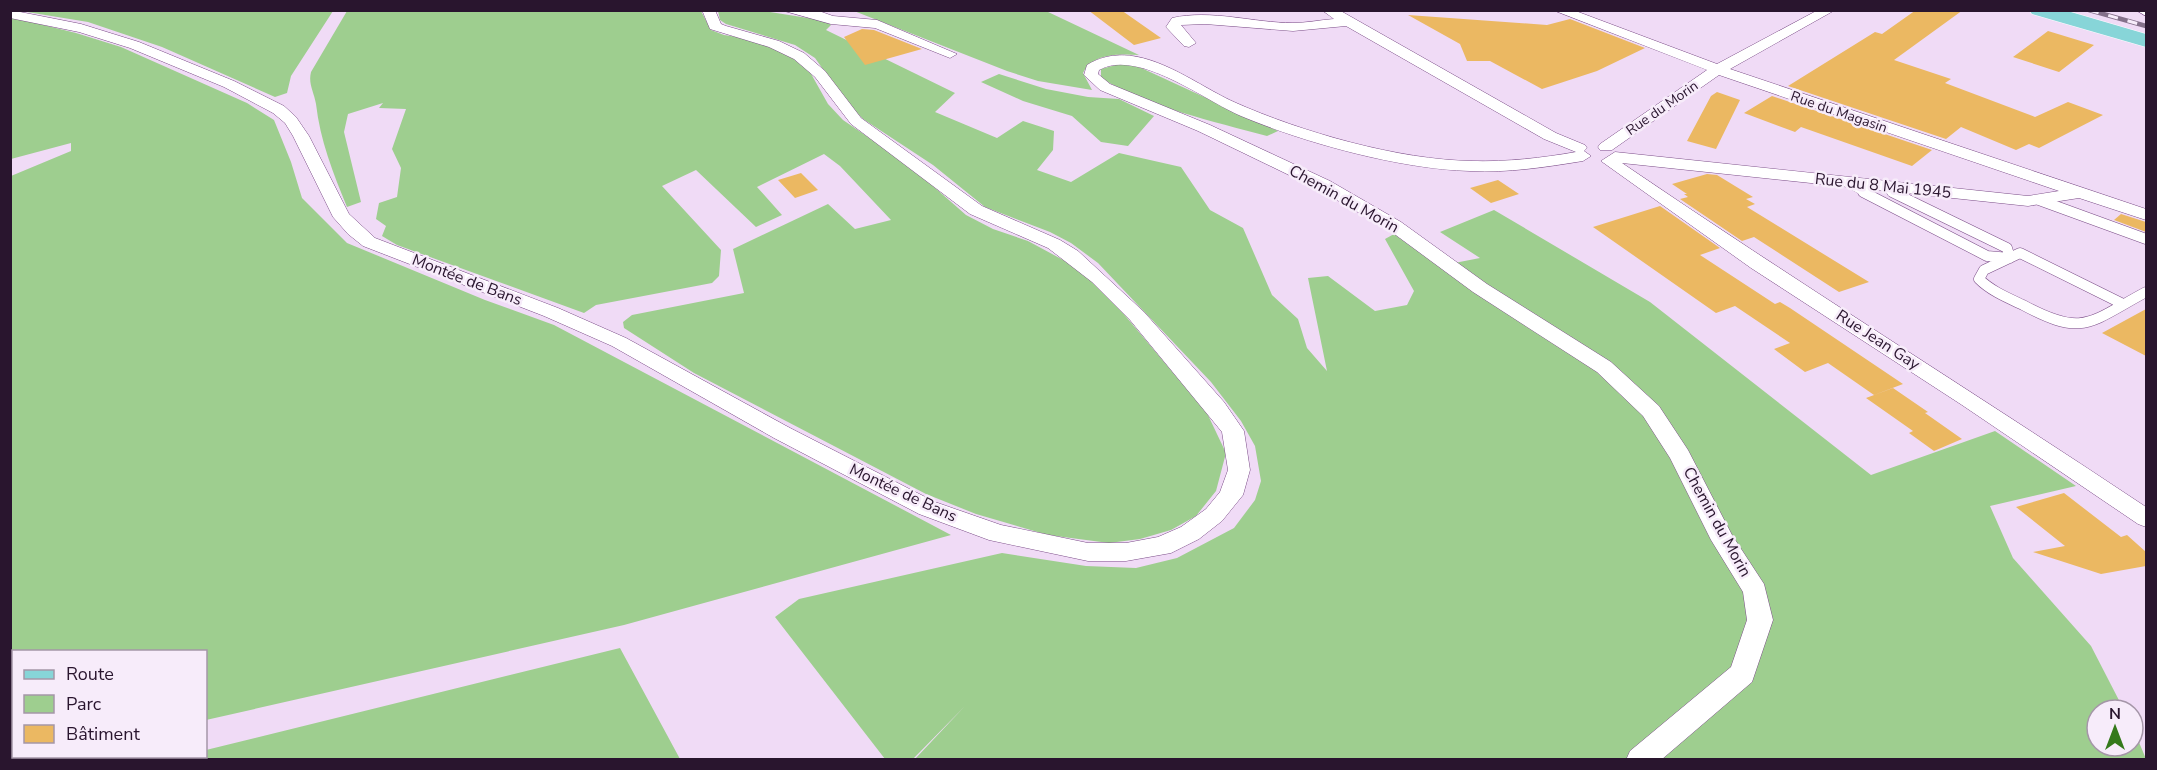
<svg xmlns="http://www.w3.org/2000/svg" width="2157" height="770" viewBox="0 0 2157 770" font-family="'Nunito Sans',sans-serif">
	<rect width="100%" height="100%" fill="#f0dbf6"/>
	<path fill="#9ece8f" d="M21,11h312l-42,65 -4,17 -12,4 -113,-50 -74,-25z
		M347,11h354l10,19 13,5 27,4 44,19 15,14 18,32 15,16 66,45 57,50 27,14 35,12 63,34 116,138 19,40 -10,38 -20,25 -25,14 -31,9 -31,4 -61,-8 -72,-21 -50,-20 -232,-121 -70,-45 -1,-6 9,-7 112,-22 -11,-44 95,-45 27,25 36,-9 -51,-54 -16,-12 -67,33 25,28 -26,12 -60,-57 -34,16 59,64 -2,26 -7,7 -116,22 -12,8 -187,-68 -15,-9 4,-10 -10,-7 3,-16 18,-6 4,-29 -9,-19 14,-40 -27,-1 4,-5 -35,11 -4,18 17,70 -14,5c-14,-34 -27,-67 -31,-103 -2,-12 -8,-20 -5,-32z
		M718,11l52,1 57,9 4,4 -5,5 129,63 -20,19 62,26 26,-17 31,10 -1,19 -16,20 34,12 48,-29 62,14 29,43 33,18 29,67 26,24 9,29 20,23 -19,-93 20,-2 47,35 32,-6 7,-14 -29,-52 9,-5 45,32 41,-8 -40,-26 54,-22 156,92 221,173 124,-44 81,55 -86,20 23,52 78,88 33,64h-27v36h36v-18l13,31h-1231l50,-53 -52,53h-28l-110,-142 24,-18 203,-46 84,13 50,2 41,-10 57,-30 21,-28 6,-19 -6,-35 -14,-25 -30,-39 -113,-119 -27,-20 -21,-11 -65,-25 -52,-42 -70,-46 -16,-16 -32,-45 -20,-13 -69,-21 -6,-4z
		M854,11h192l93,44c-20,-1 -46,-2 -56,18l9,17 -54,-9 -31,-10z
		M11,17l65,16 45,14 126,56 27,17 17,42 11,36 45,45 138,57 69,25 397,210 -327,90 -418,95v-68h-192v104l40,1 -13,2h-30v-583l60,-25v-8l-60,16z
		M1123,63l14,3 141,65 -11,5c-55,-15 -116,-28 -166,-58v-9z
		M999,74l47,15 42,8 31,2 35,17 -26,30 -27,-4 -29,-26 -49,-15 -42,-19z
		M620,648l60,111h-514l40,-3v-6z"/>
	<path fill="#ebb862" d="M1088,10h33l40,28 -27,7z
		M1916,10h47l-69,50 57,19 -6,4 90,34 33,-15 35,13 -64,33 -10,-4 -13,6 -55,-23 -15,12 -158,-53 87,-54 7,2z
		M1408,15l139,10 23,-6 75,29 -48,23 -55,18 -52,-28h-23l-7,-17z
		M862,29l12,1 48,19 -57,16 -21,-28z
		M2048,31l46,14 -35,27 -46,-15z
		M1717,92l23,8 -24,49 -29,-8 24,-45z
		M1772,96l160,54 -20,16 -111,-39 -6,5 -51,-19z
		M801,173l17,17 -23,8 -17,-18z
		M1707,174l10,1 36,22 -7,2 9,5 -8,3 122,75 -30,10 -85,-55 -12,4 -62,-42 8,-2 -4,-3h3l-15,-10z
		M1498,180l21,14 -28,9 -21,-15z
		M1660,206l60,42 -20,7 75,49 5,-2 10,6 113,76 -29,11 -46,-32 -23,9 -31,-23 16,-6 -55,-37 -19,7 -123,-86z
		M2121,214l25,8v10l-32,-12z
		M2146,309v47l-44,-23z
		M1893,388l35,24 -3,1 37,26 -28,12 -25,-18 4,-2 -47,-33z
		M2064,493l57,44 6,-2 19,17v14l-45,8 -68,-22 32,-6 -49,-39z"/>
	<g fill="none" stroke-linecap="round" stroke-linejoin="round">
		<g stroke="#7a4c87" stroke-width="8">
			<path id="service-far1" d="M1843,181l23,12
				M1879,185l16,8"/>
		</g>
		<g stroke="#7a4c87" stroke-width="11">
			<path id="service" d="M1863,192l124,64 23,2
				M1892,192l115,56 3,10
				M2039,200l107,39
				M2123,304l-103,-51 -36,17 -5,9c12,12 29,19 44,26 61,33 67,17 123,-13"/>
		</g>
		<g stroke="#7a4c87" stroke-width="1">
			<path id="minor" d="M10,10l71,14 58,18 95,39 50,25 12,11 13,19 40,78 26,24 183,70 68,30 164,90 145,74 66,23 87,18h38l32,-6 23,-10 25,-18 14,-17 8,-22 -6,-38 -92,-112 -38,-38 -44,-34 -78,-34 -119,-90 -36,-47 -21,-18 -25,-12 -59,-18 -8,-19h13l6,14 5,2 53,15 25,12 21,18 36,47 121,88 78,34 18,11 66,61 80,90 20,29 6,39 -7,25 -21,26 -23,18 -28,14 -45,8h-38l-99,-21 -70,-26 -145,-76 -162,-92 -68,-30 -181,-70 -15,-12 -15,-17 -40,-81 -8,-13 -12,-10 -49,-26 -94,-39 -51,-16 -69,-14z
				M781,10h35l17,6 44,4 80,34 -7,4 -75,-30 -44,-4z
				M1322,10h17l217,123 29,12 2,3 -3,3 7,5 -8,5c-37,6 -75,12 -113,10 -70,-2 -165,-28 -229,-55 -37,-16 -104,-68 -142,-46l-1,4 12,10 100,41 120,56 71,41 86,62 124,78 48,44 29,44 44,85 32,49 9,36 -21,62 -91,78h-35l4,-9 101,-84 16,-47 -4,-28 -32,-52 -41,-82 -27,-42 -46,-44 -124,-80 -84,-62 -71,-41 -120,-58 -98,-41 -16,-15 3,-10c49,-30 103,17 147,37 67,30 165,58 238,59 35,1 70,-3 104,-9l-32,-13 -198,-113 -53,5 -88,-7 -24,1 15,18 -7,4 -5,-1 -18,-19 6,-9c39,-9 82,5 121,5 13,0 27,-3 41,-4z
				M1553,10h20l144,54 101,-54h17l-105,59 416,140v11l-67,-22 -51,8 -406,-43c173,118 350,228 524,344v20l-8,-3 -176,-119 -211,-137 -150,-107 14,-9 413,44 31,-5 -340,-116 -107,75h-12l-2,-3 2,-3 107,-74z
				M2136,10h10v6z"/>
		</g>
		<g stroke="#fff" stroke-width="1">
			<path id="primary" d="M2029,10h35l82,24v13l-114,-33z"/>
		</g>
		<use href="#service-far1" stroke="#fff" stroke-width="8"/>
		<use href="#service" stroke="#fff" stroke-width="10"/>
		<use href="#minor" fill="#fff" fill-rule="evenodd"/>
		<use href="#primary" fill="#87d5d8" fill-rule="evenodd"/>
		<g stroke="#84708a" stroke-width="4.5">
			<path id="rail" d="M2089,10l57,16"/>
		</g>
		<use href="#rail" stroke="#f7ecfa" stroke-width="3" stroke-dasharray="10" stroke-linecap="butt"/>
	</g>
	<g text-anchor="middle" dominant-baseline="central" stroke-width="5" stroke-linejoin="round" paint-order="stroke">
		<g font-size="14" fill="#29152e" stroke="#f7ecfa">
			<text transform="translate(1662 108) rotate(-35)">Rue du Morin</text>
			<text transform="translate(1839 112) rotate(19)">Rue du Magasin</text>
		</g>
		<g font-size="16" fill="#29152e" stroke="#f7ecfa">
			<text transform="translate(1883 186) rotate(6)">Rue du 8 Mai 1945</text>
			<text transform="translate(1344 199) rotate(29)">Chemin du Morin</text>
			<text transform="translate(467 280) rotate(21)">Montée de Bans</text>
			<text transform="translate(1878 340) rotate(33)">Rue Jean Gay</text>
			<text transform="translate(903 493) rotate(25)">Montée de Bans</text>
			<text transform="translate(1717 522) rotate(61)">Chemin du Morin</text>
		</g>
	</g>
	<rect width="2157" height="770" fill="none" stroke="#29152e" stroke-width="24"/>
	<rect x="12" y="650" width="195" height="108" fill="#f7ecfa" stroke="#a596a8" stroke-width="1.5"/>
	<rect x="24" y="670" width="30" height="9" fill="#87d5d8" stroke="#a596a8" stroke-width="1.5"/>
	<text x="66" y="680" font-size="18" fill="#29152e">Route</text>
	<rect x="24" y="695" width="30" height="18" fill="#9ece8f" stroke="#a596a8" stroke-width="1.5"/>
	<text x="66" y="710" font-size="18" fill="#29152e">Parc</text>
	<rect x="24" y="725" width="30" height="18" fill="#ebb862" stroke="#a596a8" stroke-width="1.5"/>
	<text x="66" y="740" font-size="18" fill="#29152e">Bâtiment</text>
	<g transform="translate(2115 728)"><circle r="28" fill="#f7ecfa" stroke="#a596a8" stroke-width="1.5"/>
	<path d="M0-4.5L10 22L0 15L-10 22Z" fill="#35791b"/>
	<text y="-9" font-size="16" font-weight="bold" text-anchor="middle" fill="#29152e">N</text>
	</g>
</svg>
